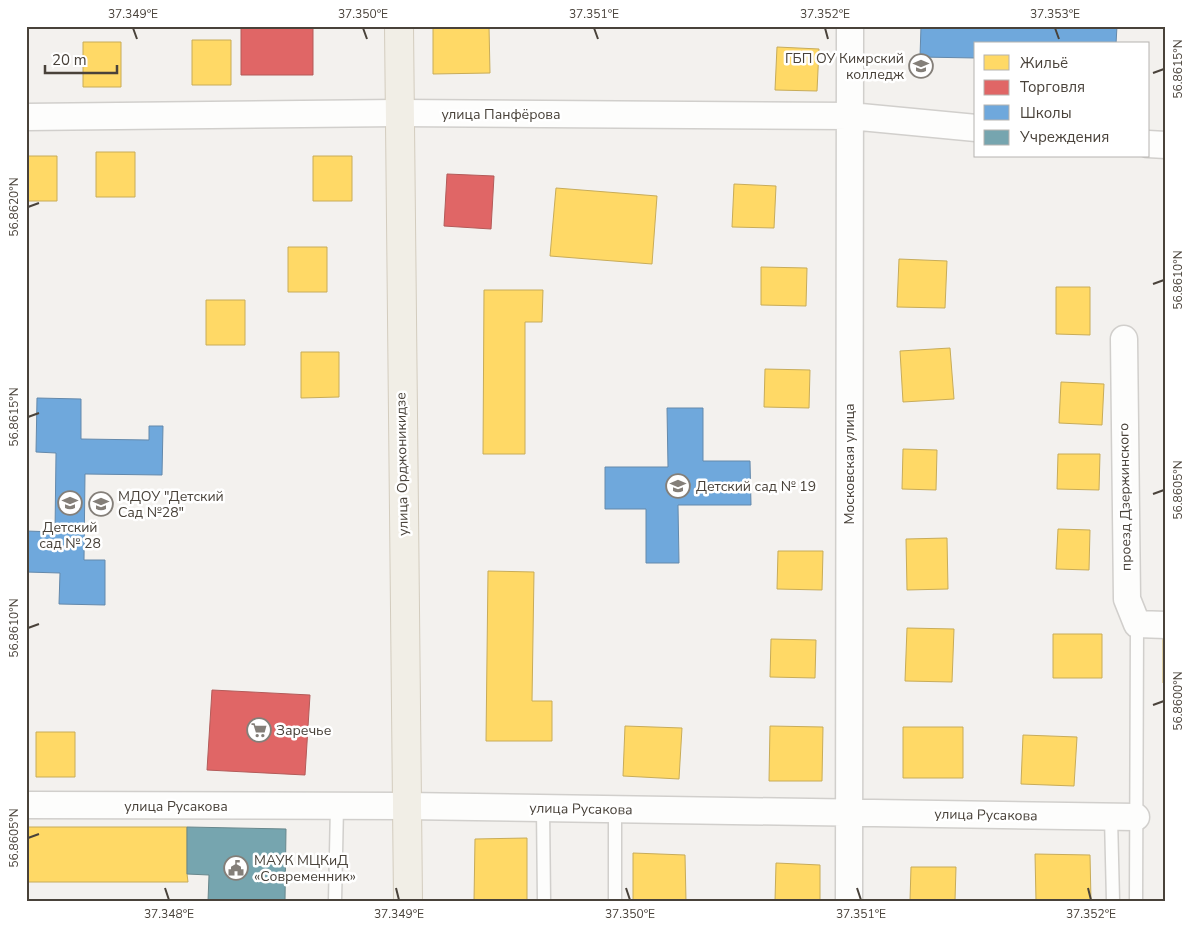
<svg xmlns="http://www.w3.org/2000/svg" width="1192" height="927" viewBox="0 0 1192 927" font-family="'Nunito Sans',sans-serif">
	<rect width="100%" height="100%" fill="#f3f1ee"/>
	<path fill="#ffd966" stroke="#c8ac59" d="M433,26h56l1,47 -57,1z
		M192,40h39v45h-39z
		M83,42h38v45h-38z
		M777,47l42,2 -2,42 -42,-1z
		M96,152h39v45h-39z
		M26,156h31v45h-31z
		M313,156h39v45h-39z
		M734,184l42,2 -2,42 -42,-1z
		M556,188l101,8 -5,68 -102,-8z
		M288,247h39v45h-39z
		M899,259l48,2 -2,47 -48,-1z
		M761,267l46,1 -1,38 -45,-1z
		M1056,287h34v48l-34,-1z
		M484,290h59l-1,32h-17v132h-42z
		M206,300h39v45h-39z
		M950,348l4,51 -51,3 -3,-51z
		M301,352h38v45l-38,1z
		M765,369l45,1 -1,38 -45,-1z
		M1061,382l43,2 -2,41 -43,-2z
		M903,449l34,1 -1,40 -34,-1z
		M1058,454h42l-1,36 -42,-1z
		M1058,529l32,1 -1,40 -33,-1z
		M947,538l1,51 -41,1 -1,-51z
		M778,551h45l-1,39 -45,-1z
		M488,571l46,1 -2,129h20v40h-66z
		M907,628l47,1 -2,53 -47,-1z
		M1053,634h49v44h-49z
		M1163,635h3v49l-3,-1z
		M771,639l45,1 -1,38 -45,-1z
		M625,726l57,2 -3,51 -56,-3z
		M770,726l53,1 -1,54h-53z
		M903,727h60v51h-60z
		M36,732h39v45h-39z
		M1023,735l54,2 -3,49 -53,-2z
		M26,827h161v47l1,8h-162z
		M527,838v63h-53l1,-62z
		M633,853l52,2 1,46h-53z
		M1035,854l55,1 1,46h-55z
		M776,863l44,2v36h-45z
		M911,867h45l-1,34h-45z"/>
	<path fill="#e06666" stroke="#b35b59" d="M241,26h72v49h-72z
		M447,174l47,2 -3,53 -47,-3z
		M212,690l98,5 -5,80 -98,-5z"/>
	<path fill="#6fa8dc" stroke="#6489ab" d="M921,26l78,2v-2h118l-1,18h-140v14l-56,-1z
		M37,398l44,1v40l68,1v-14h14l-1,49 -77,-1 -1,86h21v45l-46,-1 1,-31 -34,-1v-41l29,1 1,-79 -20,-1z
		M667,408h36v53h47l1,44h-73l1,58h-33v-54h-41v-42h63z"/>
	<path fill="#76a5af" stroke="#68878c" d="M187,827l99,2 -1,72h-77l1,-26 -22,-1z"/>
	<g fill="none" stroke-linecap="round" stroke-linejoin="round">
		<g stroke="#d1cfcc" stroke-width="15">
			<path id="lane" d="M543,808l1,93
				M615,810v91
				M1111,817l2,84
				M335,901l2,-95
				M1136,901l1,-277"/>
		</g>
		<g stroke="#d1cfcc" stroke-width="29">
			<path id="street" d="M26,117l372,-4 452,3 126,12
				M1148,144l18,1
				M1124,339l3,260 10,25 29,1
				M26,805l380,1 730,11
				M849,901l1,-875"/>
		</g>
		<g stroke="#d3ccbe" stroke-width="30">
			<path id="primary" d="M399,26l9,875"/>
		</g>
		<use href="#lane" stroke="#fdfdfc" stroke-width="12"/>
		<use href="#street" stroke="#fdfdfc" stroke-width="26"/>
		<use href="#primary" stroke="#f1eee6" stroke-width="28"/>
	</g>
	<path fill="none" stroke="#49423a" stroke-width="2" d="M133,28l4,11M363,28l4,11M594,28l4,11M825,28l3,11M1055,28l4,11M1153,73l11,-4M28,207l11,-4M1153,284l11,-4M28,417l11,-4M1153,494l11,-4M28,628l11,-4M1153,705l11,-4M28,838l11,-4M165,888l4,12M396,888l3,12M626,888l4,12M857,888l4,12M1088,888l3,12"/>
	<defs>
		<g id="university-ring" transform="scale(1.25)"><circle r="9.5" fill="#fff" stroke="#847f79" stroke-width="1.5"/><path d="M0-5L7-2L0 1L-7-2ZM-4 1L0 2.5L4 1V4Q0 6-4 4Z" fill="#847f79"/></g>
		<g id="school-ring" transform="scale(1.25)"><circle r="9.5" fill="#fff" stroke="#847f79" stroke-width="1.5"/><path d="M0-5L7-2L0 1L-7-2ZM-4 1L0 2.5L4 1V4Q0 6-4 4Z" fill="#847f79"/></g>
		<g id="supermarket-ring" transform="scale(1.25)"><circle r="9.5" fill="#fff" stroke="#847f79" stroke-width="1.5"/><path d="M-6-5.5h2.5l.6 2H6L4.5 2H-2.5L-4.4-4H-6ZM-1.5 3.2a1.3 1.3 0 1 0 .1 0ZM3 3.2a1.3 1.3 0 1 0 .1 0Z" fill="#847f79"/></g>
		<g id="civic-ring" transform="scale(1.25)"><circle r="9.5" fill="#fff" stroke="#847f79" stroke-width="1.5"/><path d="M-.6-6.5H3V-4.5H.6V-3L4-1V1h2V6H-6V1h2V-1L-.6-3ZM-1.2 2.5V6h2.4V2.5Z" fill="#847f79"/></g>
	</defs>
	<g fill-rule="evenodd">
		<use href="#university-ring" x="921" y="66"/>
		<use href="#school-ring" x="678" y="486"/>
		<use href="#school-ring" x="70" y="503"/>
		<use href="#school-ring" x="101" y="504"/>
		<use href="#supermarket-ring" x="259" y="730"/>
		<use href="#civic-ring" x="236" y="868"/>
	</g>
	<g text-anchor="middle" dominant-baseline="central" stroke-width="5" stroke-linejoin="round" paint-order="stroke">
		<g font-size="14" fill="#49423a" stroke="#fff" text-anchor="start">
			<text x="904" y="58" text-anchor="end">ГБП ОУ Кимрский<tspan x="904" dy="16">колледж</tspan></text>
			<text x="696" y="486">Детский сад № 19</text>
			<text x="118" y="496">МДОУ "Детский<tspan x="118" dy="16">Сад №28"</tspan></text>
			<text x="70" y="527" text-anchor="middle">Детский<tspan x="70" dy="16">сад № 28</tspan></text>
			<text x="276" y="730">Заречье</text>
			<text x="254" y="860">МАУК МЦКиД<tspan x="254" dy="16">«Современник»</tspan></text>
		</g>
		<g font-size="14" fill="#49423a" stroke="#fff">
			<text x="501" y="114">улица Панфёрова</text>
			<text transform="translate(402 464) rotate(-91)">улица Орджоникидзе</text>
			<text transform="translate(849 464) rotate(-90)">Московская улица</text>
			<text transform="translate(1125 497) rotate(-91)">проезд Дзержинского</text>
			<text x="176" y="806">улица Русакова</text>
			<text transform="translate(581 809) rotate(1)">улица Русакова</text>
			<text transform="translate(986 815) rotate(1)">улица Русакова</text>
		</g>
	</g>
	<rect width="1192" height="927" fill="none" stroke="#ffffff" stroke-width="55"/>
	<rect x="974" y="42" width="175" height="115" fill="#ffffff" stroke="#b6b3b0"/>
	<rect x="984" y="55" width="25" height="15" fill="#ffd966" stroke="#b6b3b0"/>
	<text x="1020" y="68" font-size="15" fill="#49423a">Жильё</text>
	<rect x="984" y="80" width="25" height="15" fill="#e06666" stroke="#b6b3b0"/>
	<text x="1020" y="92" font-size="15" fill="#49423a">Торговля</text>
	<rect x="984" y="105" width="25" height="15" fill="#6fa8dc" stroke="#b6b3b0"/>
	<text x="1020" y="118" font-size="15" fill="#49423a">Школы</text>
	<rect x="984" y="130" width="25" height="15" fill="#76a5af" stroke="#b6b3b0"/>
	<text x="1020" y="142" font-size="15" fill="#49423a">Учреждения</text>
	<path d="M45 65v8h72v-8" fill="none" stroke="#49423a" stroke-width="2.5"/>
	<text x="52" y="65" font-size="15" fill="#49423a" stroke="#ffffff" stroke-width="4" paint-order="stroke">20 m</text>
	<rect x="28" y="28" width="1136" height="872" fill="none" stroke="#49423a" stroke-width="2"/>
	<g font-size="12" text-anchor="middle" fill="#49423a">
		<text x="133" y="18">37.349°E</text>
		<text x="363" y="18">37.350°E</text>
		<text x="594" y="18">37.351°E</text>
		<text x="825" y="18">37.352°E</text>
		<text x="1055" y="18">37.353°E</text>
		<text transform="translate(1178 69) rotate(-90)" y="4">56.8615°N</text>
		<text transform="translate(14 207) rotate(-90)" y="4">56.8620°N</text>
		<text transform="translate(1178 280) rotate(-90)" y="4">56.8610°N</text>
		<text transform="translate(14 417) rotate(-90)" y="4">56.8615°N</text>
		<text transform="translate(1178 490) rotate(-90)" y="4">56.8605°N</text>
		<text transform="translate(14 628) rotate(-90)" y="4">56.8610°N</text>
		<text transform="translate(1178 701) rotate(-90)" y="4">56.8600°N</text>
		<text transform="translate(14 838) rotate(-90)" y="4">56.8605°N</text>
		<text x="169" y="918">37.348°E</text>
		<text x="399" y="918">37.349°E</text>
		<text x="630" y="918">37.350°E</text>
		<text x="861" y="918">37.351°E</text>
		<text x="1091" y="918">37.352°E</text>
	</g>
</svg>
